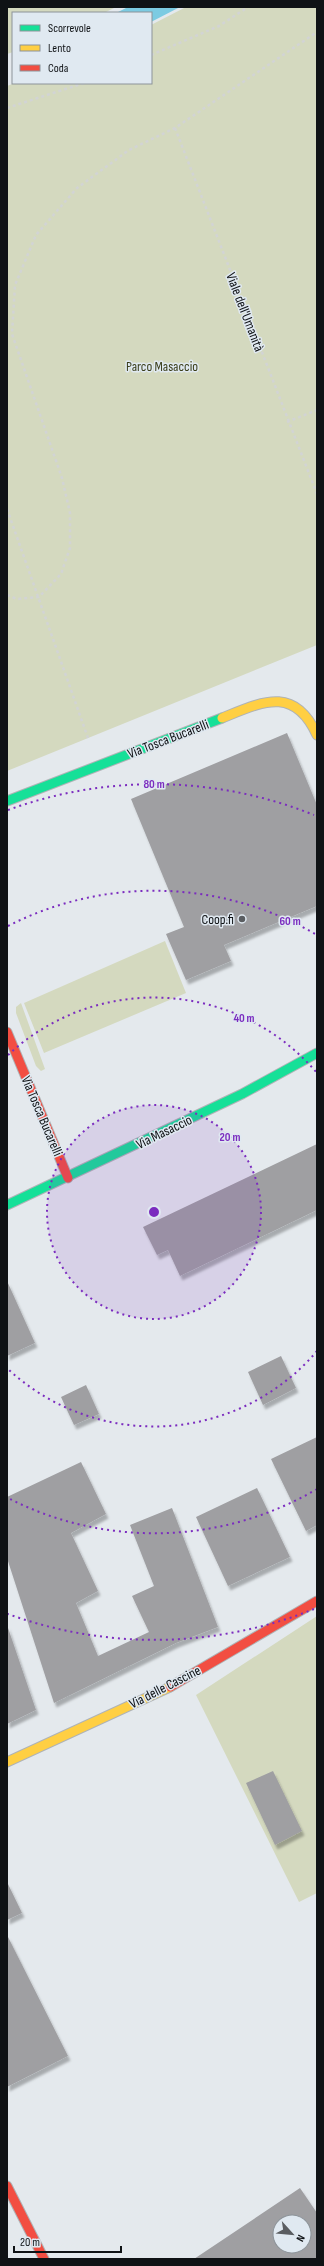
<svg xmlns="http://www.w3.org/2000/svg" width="324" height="2266" viewBox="0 0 324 2266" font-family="'Sofia Sans Condensed',sans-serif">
	<defs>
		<filter id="shadow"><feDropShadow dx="2.5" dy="4.5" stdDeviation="1" flood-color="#0004"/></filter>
	</defs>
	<rect width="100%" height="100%" fill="#e4e9ed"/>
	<path fill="#d4d9bf" d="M7,7h109l-12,6h-91v39l-6,2z
		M186,7h131v638l-310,126v-685l8,-3h136v-58z
		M165,941l21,52 -142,60 -20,-50z
		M21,1003l24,66 -4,2 -5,-5 -20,-53v-6z
		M317,1616v277l-18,9 -103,-207z"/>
	<path fill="#7ccbe2" d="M128,7h52l-29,15v-9h-35z"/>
	<path fill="#9f9fa2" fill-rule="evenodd" filter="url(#shadow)" d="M287,733l30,72v101l-93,39 7,16 -45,19 -20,-46 18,-7 -53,-128z
		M317,1144v66l-137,66 -12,-26 -11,5 -14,-28z
		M7,1281l28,62 -28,13z
		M281,1356l15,32 -33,17 -15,-33z
		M86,1385l13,29 -25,11 -13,-28z
		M317,1437v88l-11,6 -35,-72z
		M81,1462l25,52 -35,19 27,58 -22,12 22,53 51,-24 -17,-36 22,-10 -24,-61 42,-17 46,119 -42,16 -122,60 -47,-145v-61z
		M257,1488l33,69 -62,29 -32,-69z
		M7,1625l29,85 -29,14z
		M273,1771l29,60 -27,14 -29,-62z
		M7,1882l15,31 -15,7z
		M7,1935l61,121 -61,31z
		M300,2188l17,25v46h-123zM280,2222h24v24h-24z"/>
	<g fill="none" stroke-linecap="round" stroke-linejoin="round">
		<g stroke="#afb3b6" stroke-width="11">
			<path id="fast" d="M7,801l215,-83
				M7,1205l235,-111 75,-41"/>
		</g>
		<g stroke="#afb3b6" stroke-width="11">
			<path id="slow" d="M222,718c40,-16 72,-33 95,17
				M7,1762l163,-75"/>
		</g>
		<g stroke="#afb3b6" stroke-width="11">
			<path id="jam" d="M7,1032l61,146
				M170,1687l147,-86
				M7,2186l37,73"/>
		</g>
		<path stroke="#d2d4d4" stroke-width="2.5" stroke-dasharray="3 3" stroke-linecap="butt" d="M151,55l68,-29 29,-19
			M7,108l77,-25
			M175,128l142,366
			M287,422l30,-12
			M7,509l81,229
			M7,595l10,4 22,-2 22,-23 9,-26v-35l-8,-35 -50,-144 3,-49 21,-50 41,-47 52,-38 46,-22 142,-96"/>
		<use href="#fast" stroke="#16e098" stroke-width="9"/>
		<use href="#slow" stroke="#ffcf43" stroke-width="9"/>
		<use href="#jam" stroke="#f24e42" stroke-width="9"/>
	</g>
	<circle cx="154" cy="1212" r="107" fill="#7b2cbf" fill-opacity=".12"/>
	<g fill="none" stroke="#7b2cbf" stroke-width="2" stroke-dasharray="2 4">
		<circle cx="154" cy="1212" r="107"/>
		<path d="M317 1351A214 214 0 0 1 8 1369M8 1055A214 214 0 0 1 317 1073"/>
		<path d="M317 1489A321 321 0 0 1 8 1498M8 926A321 321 0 0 1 317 935"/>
		<path d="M314 1609A428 428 0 0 1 8 1614M8 810A428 428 0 0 1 314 815"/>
	</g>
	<circle fill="#5a5d61" stroke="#e0e9f1" stroke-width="1.5" cx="242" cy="919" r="4"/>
	<g text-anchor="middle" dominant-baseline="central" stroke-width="3" stroke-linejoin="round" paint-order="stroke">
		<g font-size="14" fill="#0f1215" stroke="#e0e9f1">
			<text transform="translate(245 312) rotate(69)">Viale dell'Umanità</text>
			<text transform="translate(168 739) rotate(-21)">Via Tosca Bucarelli</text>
			<text transform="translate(42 1116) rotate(67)">Via Tosca Bucarelli</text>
			<text transform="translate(164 1132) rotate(-26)">Via Masaccio</text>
			<text transform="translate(165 1687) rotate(-27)">Via delle Cascine</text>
		</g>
		<g font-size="14" fill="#3a3e19" stroke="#e0e9f1">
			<text x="162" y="366">Parco Masaccio</text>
		</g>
		<g font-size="14" fill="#0f1215" stroke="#e0e9f1" text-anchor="end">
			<text x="234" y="919">Coop.fi</text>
		</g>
	</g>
	<circle cx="154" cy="1212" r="6" fill="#7b2cbf" stroke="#e0e9f1" stroke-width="2"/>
	<g font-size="12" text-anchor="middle" font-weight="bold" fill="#7b2cbf" stroke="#e0e9f1" stroke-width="3" stroke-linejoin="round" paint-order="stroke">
		<text x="154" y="788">80 m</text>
		<text x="290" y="925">60 m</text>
		<text x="244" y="1022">40 m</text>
		<text x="230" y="1141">20 m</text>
	</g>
	<rect width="324" height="2266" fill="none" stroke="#0f1215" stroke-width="16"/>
	<rect x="12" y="12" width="140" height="72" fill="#e0e9f1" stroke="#8c9399"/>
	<rect x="20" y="25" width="20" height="6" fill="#16e098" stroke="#8c9399"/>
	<text x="48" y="32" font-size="12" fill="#0f1215">Scorrevole</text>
	<rect x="20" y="45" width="20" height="6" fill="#ffcf43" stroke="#8c9399"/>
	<text x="48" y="52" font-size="12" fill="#0f1215">Lento</text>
	<rect x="20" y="65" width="20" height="6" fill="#f24e42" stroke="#8c9399"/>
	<text x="48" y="72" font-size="12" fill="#0f1215">Coda</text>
	<g transform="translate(292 2234) rotate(117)"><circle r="19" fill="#e0e9f1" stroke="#8c9399"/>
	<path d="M0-3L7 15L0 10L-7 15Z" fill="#5a5d61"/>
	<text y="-6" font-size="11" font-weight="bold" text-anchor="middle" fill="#0f1215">N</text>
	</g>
	<path d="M14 2246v6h107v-6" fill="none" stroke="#0f1215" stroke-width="2"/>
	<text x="20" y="2246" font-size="12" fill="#0f1215" stroke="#e0e9f1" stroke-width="3" paint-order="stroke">20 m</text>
</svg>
